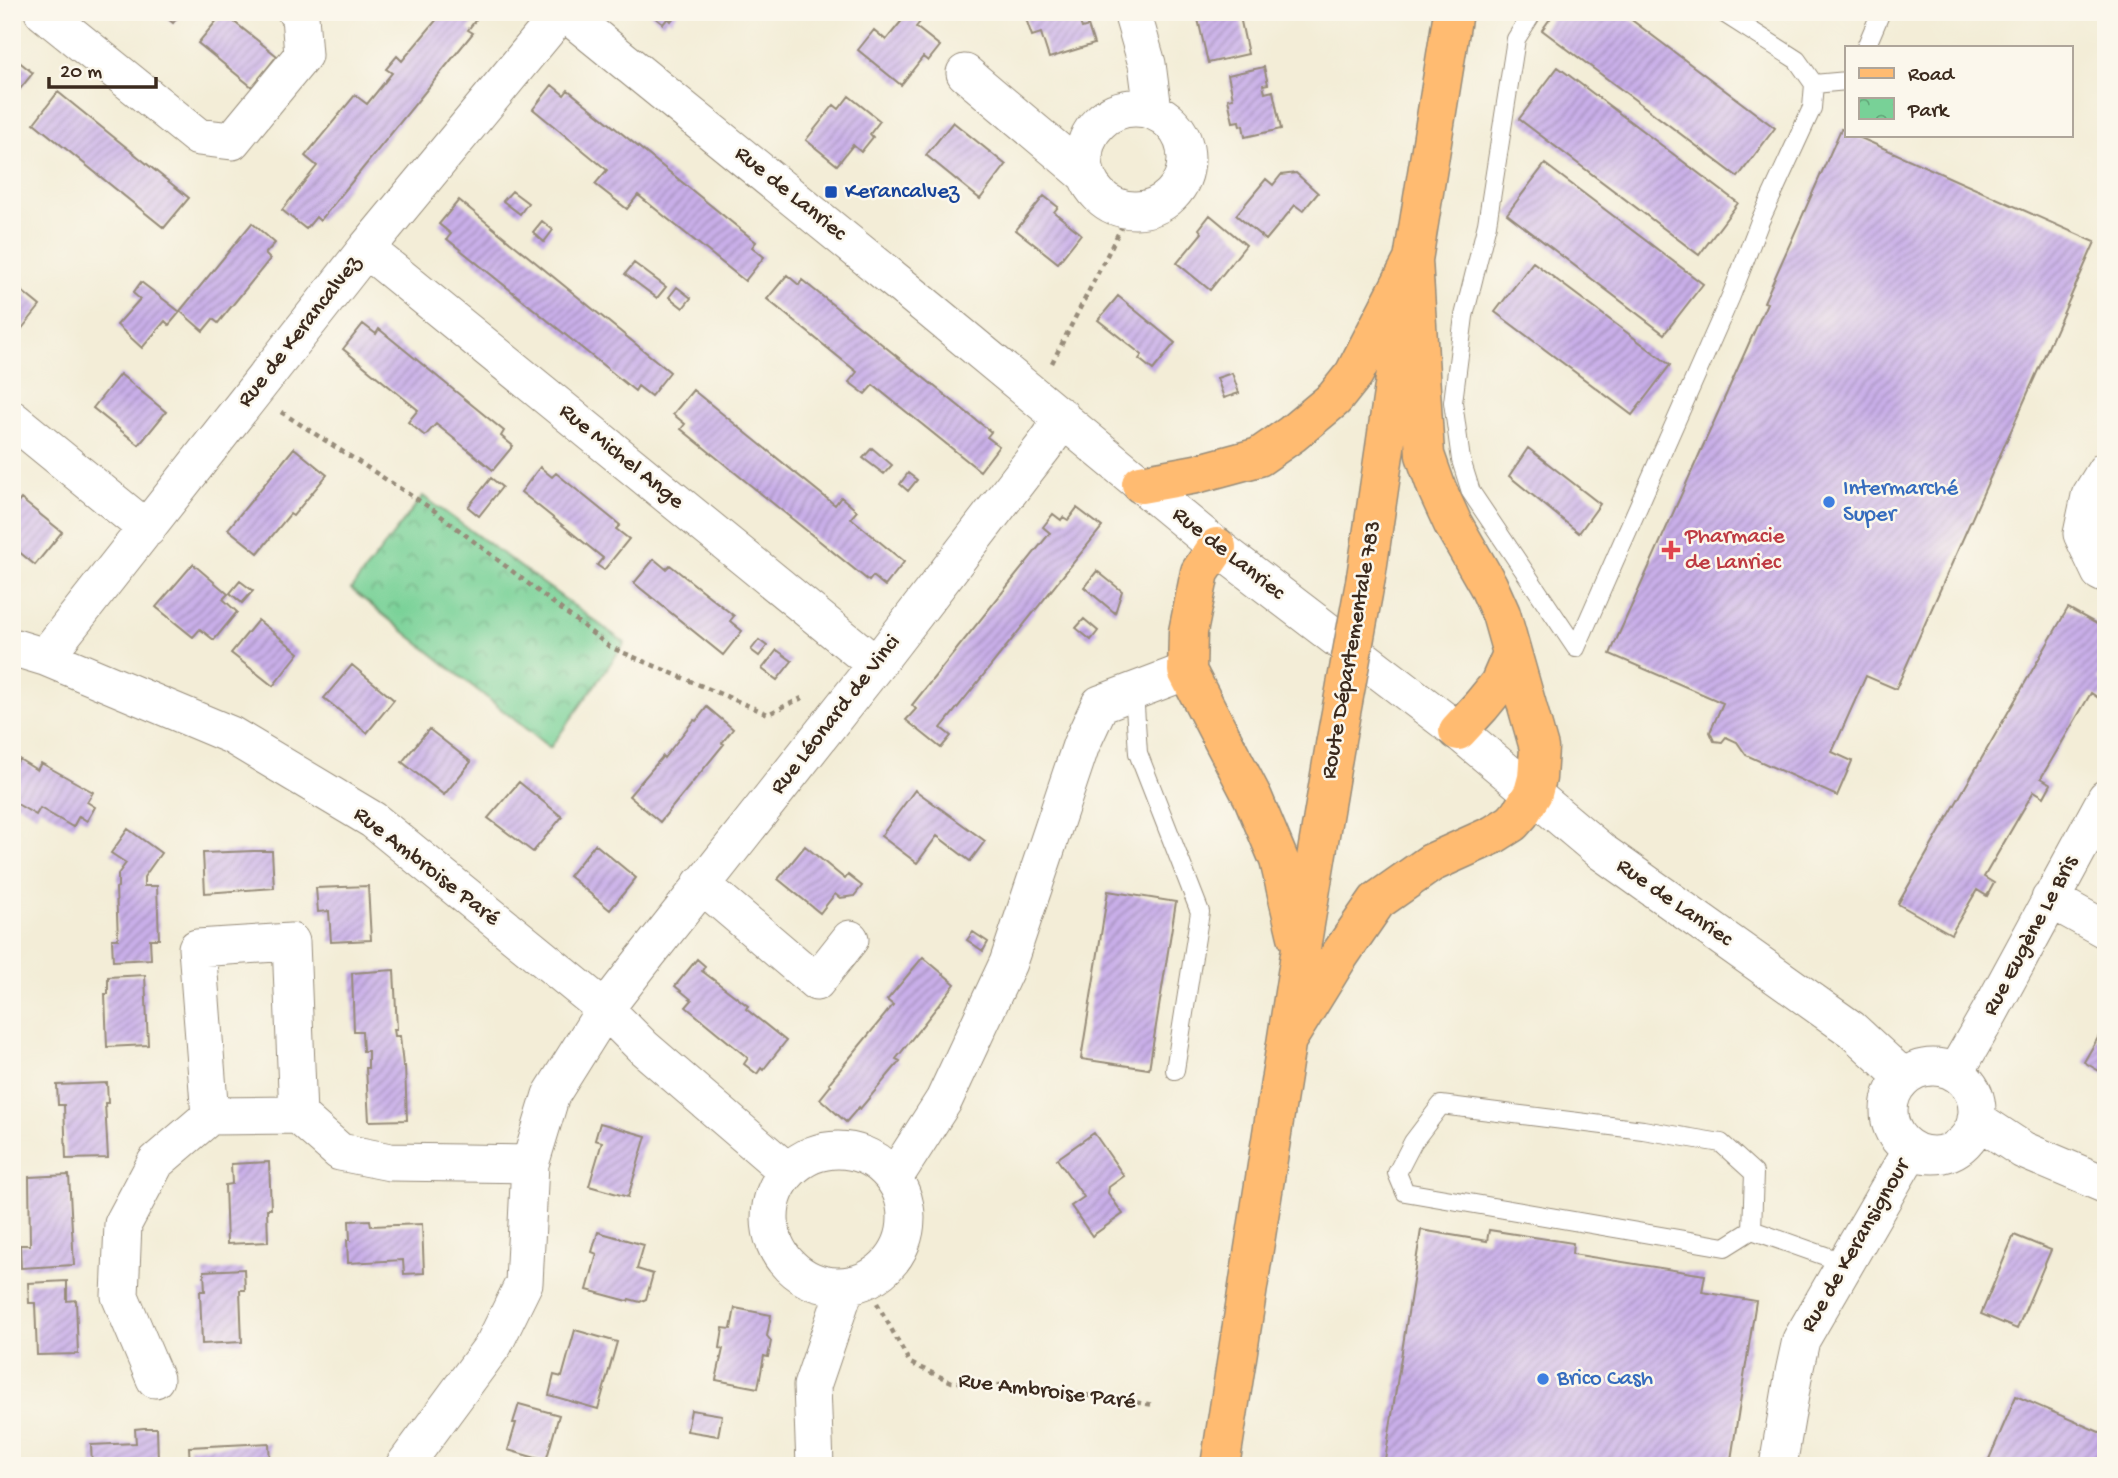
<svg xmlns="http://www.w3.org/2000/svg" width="2118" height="1478" viewBox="0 0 2118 1478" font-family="'Gochi Hand',sans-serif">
	<defs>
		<pattern id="park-crowns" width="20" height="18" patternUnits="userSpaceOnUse" patternTransform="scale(1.75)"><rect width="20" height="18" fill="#78d197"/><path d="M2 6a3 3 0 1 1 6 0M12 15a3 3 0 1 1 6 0" fill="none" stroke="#64aa7b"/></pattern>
		<pattern id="building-hatch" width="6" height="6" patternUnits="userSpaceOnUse" patternTransform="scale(1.75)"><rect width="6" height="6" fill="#c9afe9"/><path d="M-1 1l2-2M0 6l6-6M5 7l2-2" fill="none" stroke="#a48fbc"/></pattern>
	</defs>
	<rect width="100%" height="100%" fill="#fbf7ec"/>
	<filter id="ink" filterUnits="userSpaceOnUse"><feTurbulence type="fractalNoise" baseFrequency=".0143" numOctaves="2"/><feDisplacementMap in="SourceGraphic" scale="14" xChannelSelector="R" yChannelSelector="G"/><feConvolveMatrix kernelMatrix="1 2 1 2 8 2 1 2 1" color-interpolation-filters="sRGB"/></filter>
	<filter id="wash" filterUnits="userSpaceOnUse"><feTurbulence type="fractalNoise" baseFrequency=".00686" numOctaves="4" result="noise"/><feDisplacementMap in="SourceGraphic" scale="28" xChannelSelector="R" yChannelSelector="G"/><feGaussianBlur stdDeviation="1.57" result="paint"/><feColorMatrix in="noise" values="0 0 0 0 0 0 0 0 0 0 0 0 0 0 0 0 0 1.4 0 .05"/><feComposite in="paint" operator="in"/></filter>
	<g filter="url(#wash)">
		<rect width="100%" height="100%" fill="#f3edd7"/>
		<path fill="url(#park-crowns)" stroke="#5a7e5a" stroke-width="2" d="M423,496l202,147 -75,105 -199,-159z"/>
		<g id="blocks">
			<path fill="url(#building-hatch)" d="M160,12h22l-9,11z
				M443,12h28l6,6 -9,12 5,3 -153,188 -4,-4 -10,12 -24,-19 35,-44 -12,-10 50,-61 12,9 25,-31 -6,-4 11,-13 5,5z
				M648,12h30l-7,9 -3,-3 -5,6z
				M897,12h21l6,5 -8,10 24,19 -12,15 -5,-4 -22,28 -43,-35 16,-20 12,10 18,-22z
				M1037,12h39l6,16 6,-2 6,18 -45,14 -8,-25 -9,3 -7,-20z
				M1192,12h47l9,42 -40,9 -10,-44 -4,1z
				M1555,12h66l154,116 -37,49 -196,-147z
				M223,13l54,43 -25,31 -54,-44z
				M12,56l21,17 -21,26z
				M1264,67l4,17 -5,1 2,8 8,-2 8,38 -36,8 -2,-12 -3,1 -1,-5 -6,1 -5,-23 5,-1 -5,-23z
				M1558,67l180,136 -39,52 -180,-136z
				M552,85l12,10 4,-5 188,152 -4,5 12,10 -19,24 -107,-86 -11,14 -32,-25 12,-14 -74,-61z
				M58,92l131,106 -25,30 -130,-105z
				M849,96l31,25 -10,13 3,3 -12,15 -8,-7 -16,20 -31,-25 28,-35 5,4z
				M953,122l53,43 -26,34 -54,-44z
				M1841,129l6,2v4h7l241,107 -199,447 -30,-13 -34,76 20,9 -15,35 -91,-41 -9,-13 -11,-5 -4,5 -8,-1 -4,-9 13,-29 -113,-49 157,-351 -3,-1z
				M1545,164l158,120 -39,50 -157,-120z
				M1296,173l22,20 -15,18 -8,-6 -29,35 -30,-25 30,-36 7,6 8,-10z
				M512,191l16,12 -8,11 -17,-13z
				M1044,196l14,11 -4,5 27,22 -23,29 -42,-33z
				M459,200l211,172 -19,24 -13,-10 -3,5 -188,-152 4,-5 -12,-10z
				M1210,215l36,30 -36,45 -33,-27 25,-30 -3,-4z
				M542,221l11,9 -9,12 -11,-10z
				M252,223l23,20 -10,11 5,5 -52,64 -5,-4 -10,12 -23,-20z
				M1533,262l137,103 -38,50 -137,-103z
				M634,263l32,24 -9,11 -32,-24z
				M787,275l12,10 3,-5 189,152 -4,5 12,9 -19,25 -107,-86 -8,9 -16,-12 8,-10 -90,-73z
				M141,282l39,30 -11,13 -4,-4 -23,27 -25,-23 23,-26 -7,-6z
				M12,283l28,23 -28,35z
				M677,287l14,11 -8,10 -14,-11z
				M1118,296l57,47 -22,27 -14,-11 3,-4 -44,-35z
				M363,324l13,10 3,-5 125,102 -3,5 12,10 -20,24 -57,-46 -11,12 -17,-14 10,-12 -75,-61z
				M1232,373l7,20 -15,5 -7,-20z
				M120,374l46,38 -27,33 -46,-37z
				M693,390l142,115 6,-8 16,14 -6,7 53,44 -19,24 -12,-10 -4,5 -188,-152 4,-5 -12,-10z
				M294,448l33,27 -34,41 -3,-2 -32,39 -30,-24z
				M872,448l20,17 -8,9 -21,-16z
				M1528,448l72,56 -21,29 -70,-57z
				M540,467l12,10 4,-4 64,52 -4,4 13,10 -25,31 -7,-5 6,-7 -82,-66z
				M908,473l9,7 -9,11 -8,-7z
				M491,478l11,9 -23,29 -11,-9z
				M21,499l41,33 -27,33 -23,-19v-36z
				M1077,508l25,19 -161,201 10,8 -10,12 -35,-28 10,-11 -4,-4 138,-172 -7,-6 10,-13 8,6 2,-3 5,3z
				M654,559l12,10 4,-4 64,51 -4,5 12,10 -19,24 -89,-72z
				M193,564l35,30 -5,5 14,13 -23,28 -14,-11 -7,8 -37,-30z
				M1097,571l25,20 -7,22 -31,-26z
				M240,581l13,10 -11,12 -12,-10z
				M2068,608l38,21v38l-8,13 8,4v6l-6,9 -9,-6 -50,85 10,6 -7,13 -10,-6 -50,86 10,6 -7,13 -10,-6 -26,44 -53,-30z
				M1084,619l14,12 -7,9 -15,-12z
				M258,620l41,33 -26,33 -42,-33z
				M759,640l8,6 -8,10 -8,-6z
				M777,650l15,11 -15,19 -15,-11z
				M352,665l42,35 -27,33 -43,-35z
				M707,707l26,22 -11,14 2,1 -64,78 -31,-26 34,-40 1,2 30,-38 2,1z
				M429,729l42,33 -27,33 -42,-33z
				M19,759l18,11 4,-7 52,29 -6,10 8,5 -8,14 -8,-5 -6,11 -33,-19 -4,7 -24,-14v-31z
				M519,782l43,35 -29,35 -45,-34z
				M915,790l70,51 -15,20 -33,-25 -20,27 -36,-27z
				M128,829l33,24 -17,24v9h13l2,53h-9l1,20 -38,2 -1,-22h6l-2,-51 2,-1v-13l8,-11 -15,-10z
				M595,844l41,34 -26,32 -41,-34z
				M805,846l40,33 3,-4 14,11 -8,10 -14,2 -5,-4 -15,19 -42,-34z
				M254,851h18l2,37 -69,5 -2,-40z
				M368,886l3,54 -40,2 -2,-31 -11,1 -2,-24z
				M1108,891l68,11 -27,167 -68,-10z
				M973,932l15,10 -5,9 -16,-11z
				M923,957l32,27 -59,75 4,2 -40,48 -1,-2 -13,15 -26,-23 11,-14 -2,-2 64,-78 -6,-5z
				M697,959l8,7 -3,5 46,35 -2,3 40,32 -23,29 -2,-2 -4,6 -13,-10 4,-6 -62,-51 6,-7 -17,-14z
				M394,970l3,59h-3l1,7h5l3,30h2l2,54 -38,1 -3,-53h2v-17h-5l-1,-20h-8l-2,-58z
				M145,975l3,70 -41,2 -2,-53h3v-17z
				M2106,1024v51l-22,-13z
				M107,1083l1,20h-3l3,55 -42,1 -2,-54h-6l-1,-20z
				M600,1123l46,13 -18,61 -39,-11 13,-44 -7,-2z
				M1094,1133l30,43 -15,11 -1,6 15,21 -31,22 -21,-30 13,-9 -27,-38z
				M269,1162l2,47h-4l1,33 -41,2 -2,-59 7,-1 -1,-20z
				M69,1175l5,90 -53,3 -1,-23h10l-1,-68z
				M370,1220l1,6 51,-2 2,49 -20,1 -1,-14 -55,3 -1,-23h3l-1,-19z
				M1421,1230l66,11 2,-11 84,13 -1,11 133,21 -3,17 54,9 -26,165h-346z
				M598,1232l46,13 -7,24 16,5 -7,25 -6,3 -11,-3 -1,2 -41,-11 10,-36 -5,-2z
				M2014,1235l37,15 -34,79 -36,-15z
				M244,1269l1,21h-5l2,52 -40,2 -2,-53h5l-1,-20z
				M67,1281v20l9,-1 2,54 -41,1 -2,-52h-6l-1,-20z
				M735,1308l36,7 -4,21 4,5 -3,16 -4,-1 -6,32 -42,-8 7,-31 -3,-1 3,-20 8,1z
				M575,1330l42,12 -19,67 -49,-14 5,-20 8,2z
				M2016,1396l90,39v31h-120z
				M519,1404l40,11 -13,46 -38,-11 8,-27h-3z
				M691,1410l31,5 -4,21 -31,-5z
				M144,1428h13l1,34 -8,1v3l-58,-1 -1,-20 45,-2 -1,-14z
				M269,1443l1,23h-80l-1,-19z"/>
		</g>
	</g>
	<g filter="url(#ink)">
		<use href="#blocks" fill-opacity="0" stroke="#978c7a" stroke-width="2"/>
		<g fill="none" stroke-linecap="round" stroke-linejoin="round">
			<g stroke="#978c7a" stroke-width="20">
				<path id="service" d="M1533,12l-17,27 -29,185 -23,92 -11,86 8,58 10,32 105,156
					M1866,47l15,-35
					M1814,84l33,-3
					M1576,648l155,-352 29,-75 52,-113 2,-24 -17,-24 -75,-48
					M1134,691l4,62 62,159 -25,158
					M1441,1105l202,25 78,13 33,30 -2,57 -27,17 -320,-55 -8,-19 16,-31z
					M1752,1230l93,33"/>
			</g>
			<g stroke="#978c7a" stroke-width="39">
				<path id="minor" d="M43,12l155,125 34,4 71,-86 -3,-39 -4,-4
					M564,12l334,271 319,264 241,184 144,121 249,177 53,49
					M1132,12l15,52 6,46
					M965,73l121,102
					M1084 159a51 51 0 1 1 102 0a51 51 0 1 1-102 0Z
					M366,249l510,416
					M12,419l135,110
					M2106,470l-16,26 -8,38 18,38 6,3
					M12,647l33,10 186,78 142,85 232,189 39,39 143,123
					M45,657l321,-408 196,-237
					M701,884l115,98 34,-43
					M2050,899l56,31
					M1889 1111a44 44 0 1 1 88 0a44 44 0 1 1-88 0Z
					M1955,1073l35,-61 116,-214
					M210,1116l-13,-168 94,-6 7,173
					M1976,1119l47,31 83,35
					M770 1218a68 68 0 1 1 136 0a68 68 0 1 1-136 0Z
					M894,1178l50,-78 64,-137 73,-218 19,-41 87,-33
					M155,1379l-35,-83 3,-72 33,-62 54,-46 88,-1 42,37 50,10 140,2
					M404,1466l90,-122 30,-61 6,-119 21,-69 54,-86 34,-44 237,-300 169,-220 7,-10 9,-19
					M815,1466l-3,-80 34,-100
					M1778,1466l16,-94 7,-32 110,-190"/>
			</g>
			<g stroke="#978c7a" stroke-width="41">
				<path id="primary" d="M1141,484l55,-10 63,-17 33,-23 42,-35 20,-25 58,-112
					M1217,547l-17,25 -12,60 -1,39 66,127 26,62 18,76
					M1366,577l35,-239
					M1458,731l23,-25 18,-22 13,-30
					M1287,1040l50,-81 40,-58 54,-38 62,-28 19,-12 8,-9 13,-21 4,-15 2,-30 -38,-134 -13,-29 -35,-61 -16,-35 -12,-34 -12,-195 40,-248
					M1220,1466l81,-518 34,-203"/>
			</g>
			<path stroke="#978c7a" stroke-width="4.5" stroke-dasharray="5 5" stroke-linecap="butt" d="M1052,363l70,-137 7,-17
				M281,412l151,97 178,138 158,67 34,-16
				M877,1303l33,60 42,19 78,5 124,18"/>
			<use href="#service" stroke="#fff" stroke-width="18"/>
			<use href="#minor" stroke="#fff" stroke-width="37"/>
			<use href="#primary" stroke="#ffbb71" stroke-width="38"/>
			<g stroke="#978c7a" stroke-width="41" stroke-linecap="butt">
				<path id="primary-bridge" d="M1335,745l31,-168"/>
			</g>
			<use href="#primary-bridge" stroke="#ffbb71" stroke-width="38"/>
		</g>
	</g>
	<rect fill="#1a4fb4" stroke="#fbf7ec" stroke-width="2.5" x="824" y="185" width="14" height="14" rx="3.5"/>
	<g fill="#3f7fe0" stroke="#fbf7ec" stroke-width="2.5">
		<circle cx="1829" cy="502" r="7"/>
		<circle cx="1543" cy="1379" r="7"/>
	</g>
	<path fill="#e0444e" stroke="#fbf7ec" stroke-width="2.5" d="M1667.5 539.5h7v7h7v7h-7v7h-7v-7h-7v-7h7z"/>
	<g text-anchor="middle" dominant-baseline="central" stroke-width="5" stroke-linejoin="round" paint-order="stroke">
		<g font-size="23" fill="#164399" stroke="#fbf7ec" text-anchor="start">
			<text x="845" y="192">Kerancalvez</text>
		</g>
		<g font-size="23" fill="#3b2a1e" stroke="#fbf7ec">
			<text transform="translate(790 194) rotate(39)">Rue de Lanriec</text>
			<text transform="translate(300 332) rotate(-52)">Rue de Kerancalvez</text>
			<text transform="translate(621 457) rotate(39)">Rue Michel Ange</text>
			<text transform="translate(1228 554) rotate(38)">Rue de Lanriec</text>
			<text transform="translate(1352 650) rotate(-80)">Route Départementale 783</text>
			<text transform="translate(836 715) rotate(-52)">Rue Léonard de Vinci</text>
			<text transform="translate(426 867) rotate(38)">Rue Ambroise Paré</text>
			<text transform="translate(1674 903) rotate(35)">Rue de Lanriec</text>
			<text transform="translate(2031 936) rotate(-62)">Rue Eugène Le Bris</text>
			<text transform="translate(1856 1246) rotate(-60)">Rue de Keransignour</text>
			<text transform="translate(1047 1392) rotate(7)">Rue Ambroise Paré</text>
		</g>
		<g font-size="23" fill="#366cbe" stroke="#fbf7ec" text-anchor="start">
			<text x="1843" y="489">Intermarché<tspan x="1843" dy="26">Super</tspan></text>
			<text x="1557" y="1379">Brico Cash</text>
		</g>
		<g font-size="23" fill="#be3a42" stroke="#fbf7ec" text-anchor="start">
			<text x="1685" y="537">Pharmacie<tspan x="1685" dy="26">de Lanriec</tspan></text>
		</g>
	</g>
	<rect width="2118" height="1478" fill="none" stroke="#fbf7ec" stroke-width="42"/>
	<rect x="1845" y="46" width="228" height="91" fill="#fbf7ec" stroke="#aea59a" stroke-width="2"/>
	<rect x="1859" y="68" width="35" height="10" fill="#ffbb71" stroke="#aea59a" stroke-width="2"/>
	<text x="1908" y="80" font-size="21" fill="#3b2a1e">Road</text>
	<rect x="1859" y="98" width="35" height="21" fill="url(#park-crowns)" stroke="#aea59a" stroke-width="2"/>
	<text x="1908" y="116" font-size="21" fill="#3b2a1e">Park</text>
	<path d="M49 77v10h107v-10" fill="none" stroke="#3b2a1e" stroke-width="3.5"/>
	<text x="60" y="77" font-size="21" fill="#3b2a1e" stroke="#fbf7ec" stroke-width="5" paint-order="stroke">20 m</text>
</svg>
